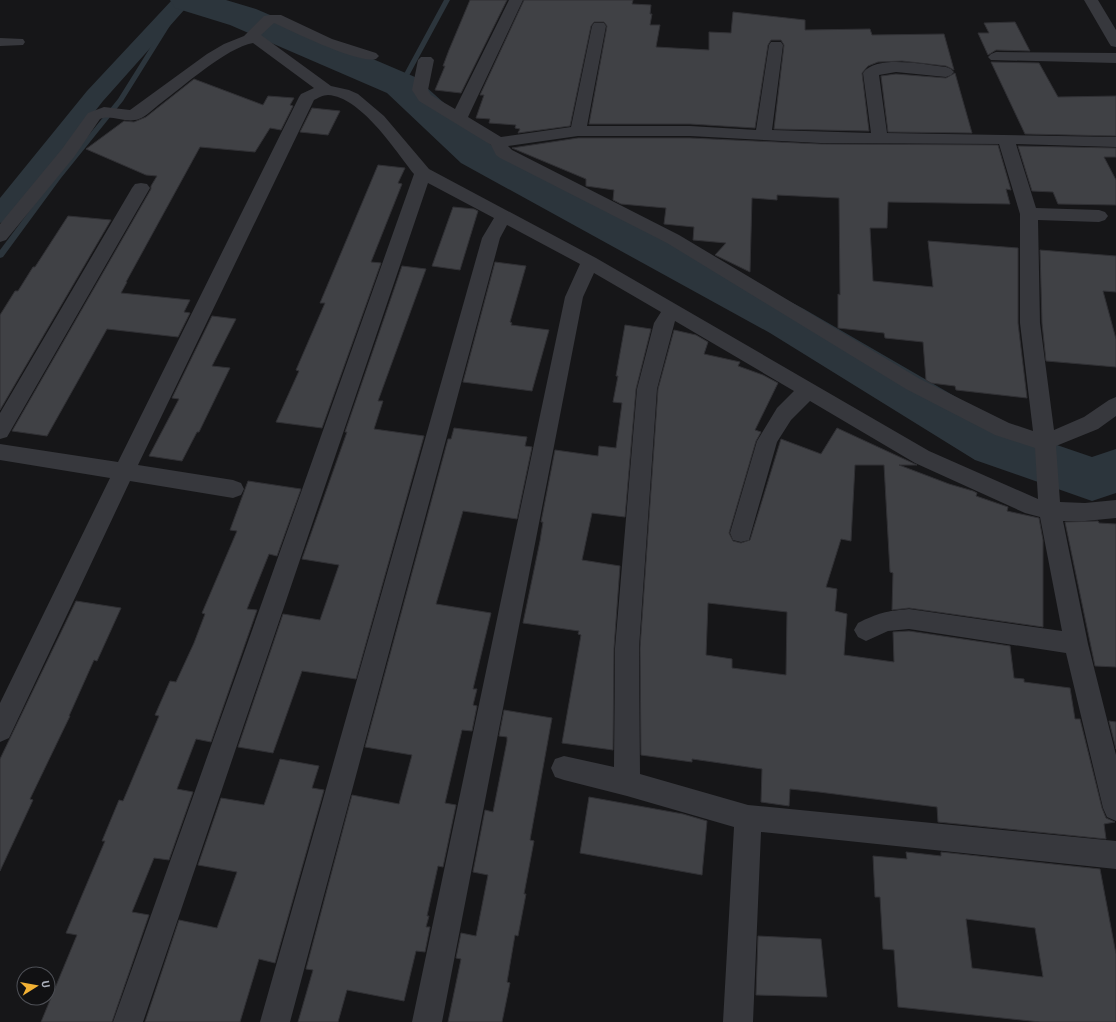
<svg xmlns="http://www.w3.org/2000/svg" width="1116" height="1022" viewBox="0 0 1116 1022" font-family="Barlow,sans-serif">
	<rect width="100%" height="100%" fill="#161618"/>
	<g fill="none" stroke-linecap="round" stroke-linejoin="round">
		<path fill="#2c353c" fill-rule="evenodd" d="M180,0h6l-63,101 -62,77 -58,79 -3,1v-8l57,-76 61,-75z
			M444,0h6l-46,85 -5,1 -1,-1z"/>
		<path fill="#2c353c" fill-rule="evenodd" d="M172,0h21l-90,101 -94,120 -9,2v-25l87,-107z"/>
		<path fill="#2c353c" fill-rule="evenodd" d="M170,0h56l30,9 159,68 76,68 313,164 209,121 79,27 24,-8v44l-24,8 -117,-41 -205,-127 -309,-170 -74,-70 -157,-68 -55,-17z"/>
	</g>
	<path fill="#404145" stroke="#303034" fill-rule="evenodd" d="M470,0h37l-46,93 -26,-3 10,-24h-2l6,-16z
		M524,0h109l-1,4 19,1 -1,9h2l-2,11h10l-4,22 53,3v-18l22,1 2,-21 72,8v10l65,-1 2,6 72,-1 10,36 -8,-4 -44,-5 -24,1 -10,4 -6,7 7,58 -95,-2 10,-84 -3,-5h-10l-3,5 -13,83 -65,-4h-101l18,-98 -3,-4h-10l-3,4 -21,100 -52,7 2,-4 -5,-1 1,-3 -27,-2 1,-4 -14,-1 8,-23h-4z
		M1015,22l15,29 -34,-1 -8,5 -10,-22h11l-5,-10z
		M991,62l48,1 19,34 58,-1v40l-91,-2z
		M955,73l17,60 -84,-1 -7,-56 15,-2 50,4z
		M194,79l69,26 5,-9 26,2 -4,7 3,1 -12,24 -11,-2 -15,24 -55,-5 -74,135h1l-6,11 69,7 -6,12 6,1 -12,24 -71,-8 -60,107 -35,-5 139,-242v-3l6,-10 -11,-1 -60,-26 38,-28 10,1 12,-5z
		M312,108l28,3 -12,24 -28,-3z
		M578,138h112l130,6 178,1 13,45 -5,-1 4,15 -122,-2 -1,26h-17l3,53 60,6 -5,-46 90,7v75l9,75 -71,-8 -1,-4 -24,-3 -5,-3 -3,-38 -38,-4 -1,-5 -46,-5v-34l2,1 -1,-97 -62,-3v5l-25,-2 -2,74 -35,-17 11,-12 -33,-3 1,-13 -30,-3 2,-16 -45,-4 -8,-4 1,-10 -28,-4v-7l-74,-31z
		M1018,146l98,2v9h-12l12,23v25l-58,-1 -5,-12 -21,-1z
		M378,165l27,3 -7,15 4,1 -31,78 10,1 -59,165 -46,-6 23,-51 -3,-1 29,-67h-5z
		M453,207l21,2 4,2 -18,59 -28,-4z
		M68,216l43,4 -111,190v-95l15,-24h3l15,-24h2z
		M1040,250l76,6v36l-13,-1 13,48v28l-70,-6 -4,-38z
		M495,262l31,4 -16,56 2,1 -1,2 38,5 -17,61 -69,-9z
		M402,266l24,3 -48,132h5l-9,28 50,7 -68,243 -54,-8 -29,82 -35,-6 45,-133 37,6 19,-55 -37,-6 45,-127h-2z
		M212,316l24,3 -24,47 18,2 -31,64h-2l-15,29 -33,-5 30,-57 -7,-1z
		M625,325l26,4 -15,60 -11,128 -33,-4 -10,47 38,6 -6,82 -1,102 -51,-7 19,-108 -3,-1 1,-3 -56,-8 17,-82 3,-19h-2l14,-72 43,6 1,-10 17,2 6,-45 -9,-1 5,-26h-2z
		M674,330l22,5 12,7 -4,12 36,8 -2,4 25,9 15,8 -23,47 6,2 -5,9 -27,92 4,8 8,2 9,-3 31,-101 40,15 16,-26 80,37h-18l50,19 24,7 4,2 -1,3 32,11 -1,4 32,7 4,22v87l-134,-19 -17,2 1,-37 -3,-1 -6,-107h-29l-4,76 -10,-2 -15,48 11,2 -2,22 12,3 -3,41 50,7 -1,-30 16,-1 101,15 4,32 10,1v3l46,6 5,31h5l22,89 4,10 9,4 -11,2 2,15 -168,-17 -1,-15 -118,-15 -29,-3 -1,17 -28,-4 1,-33 -70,-10v3l-51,-7 -1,-107 18,-259zM708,603l79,9 -1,63 -54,-7v-9l-26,-4z
		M454,428l73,9 -2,9 7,1 -15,72 -54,-8 -27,93 55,9 -18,76h4l-4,16 4,1 -5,25 -10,-1 -17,73 11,2 -13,62 -5,-1 -11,50h2l-3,11h4l-5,25 -9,-1 -12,50 -57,-11 -9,32h-40l15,-52 -7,-1 46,-174 47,9 13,-49 -47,-8 83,-308h3z
		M248,481l53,8 -24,67 -8,-2 -22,55 10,1 -46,132 -15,-3 -19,50 16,3 -24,68 -15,-2 -22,54 17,3 -37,107h-71l36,-87 -11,-2 39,-92h-3l17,-41 4,1 36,-85 -4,-1 15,-34 6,1 18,-39 11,-29 -3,-1 35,-82 -7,-1z
		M1098,521l1,2 17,1v143l-21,-1 -30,-144z
		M76,601l45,7 -24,53 -3,-1 -25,56h1l-40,83 3,1 -33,71v-112z
		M504,710l48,8 -22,122 4,1 -10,53h2l-8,42 -3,-1 -8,47 3,1 -8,39h-54l13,-63 -5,-1 5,-25 15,3 12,-61 -15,-3 12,-62 8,2 14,-71v-4l-8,-1z
		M1109,721l7,1v27z
		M280,759l39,7 -7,22 12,2 -49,173 -16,-4 -19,63h-95l34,-102 38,8 20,-56 -39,-7 23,-67 43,7z
		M589,797l94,17 24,7 -5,54 -122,-22z
		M906,852l35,4v-4l159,17 16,85v68h-76l-142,-15 -4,-57 -11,-1 -3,-52h-5l-2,-41 34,3zM966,919l69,9 8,49 -71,-9z
		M758,936l63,3 6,58 -71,-2z"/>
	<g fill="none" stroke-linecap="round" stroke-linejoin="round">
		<path fill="#37383d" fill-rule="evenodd" d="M509,0h14l-55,117 33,20 70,-10 21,-101 2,-3h10l2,3 -19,100h103l66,4 13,-85 2,-3h10l2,3 -11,85 99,3 -8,-60c13,-19 63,-8 83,-6l5,2 3,3 -3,3 -5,2 -50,-5 -17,3 8,58 229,4v10l-100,-3 20,64 63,2 6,2 3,4 -3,4 -6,2 -61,-2 2,103 14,107 30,-13 25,-17 7,-3v19l-18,13 -42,17 4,56 25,1 31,-3v18l-31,3h-22l25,123 28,111v66l-9,-4 -4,-9 -37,-155 -157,-24 -21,2 -22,10 -8,-4 -4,-7 4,-7c20,-10 28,-12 51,-14l153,22 -22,-114 -15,-4 -110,-50 -105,-62 -19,19 -14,22 -28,98 -8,2 -8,-2 -3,-7 27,-92 20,-33 17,-17 -119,-70 -18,68 -18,259 1,126 108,31 368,36v28l-355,-37 -8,190h-30l11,-195 -107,-31 -63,-16 -9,-3 -4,-9 4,-9 9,-3 50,11 1,-119 22,-259 17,-66 7,-11 -67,-39 -11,24 -141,725h-30l153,-725 15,-33 -73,-39 -7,13 -210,784h-30l222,-784 12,-20 -66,-35 -285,839h-30l301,-848c-19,-24 -53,-77 -86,-79 -5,0 -10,3 -14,5l-176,365 95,15 8,3 3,6 -3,6 -8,3 -103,-17 -121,257 -9,4v-39l110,-225 -110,-18v-16l118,18 181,-365 2,-3 13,-6 -61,-45c-27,5 -69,43 -92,60 -7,5 -14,13 -22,16 -13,5 -27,-5 -39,0l-26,38 -68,83 -6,2v-18l62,-75 26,-36 16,-6 26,3 77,-56 17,-10 20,-8 20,-20 5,-1h12l51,24 44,14 3,3 -3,3c-18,5 -82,-27 -102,-36l-13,12 70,51 18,4 9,4 26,22 45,53 167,89 333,193 109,48 -3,-51 -40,-13 -89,-46 -239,-146 -167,-85 -4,-3 -5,-10 -72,-44 -7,-11 6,-30 3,-3h10l3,3 -6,30 3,5 24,14zM578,136h112l130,7 179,1 21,70v109l13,108 -24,-8 -89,-44 -241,-144 -167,-85 -4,-4z
			M1084,0h14l18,30v17l-5,-1 -2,-3z
			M0,38l23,1 2,3 -2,3 -23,1z
			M996,52l120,1v10l-125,-3 -3,-3 3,-3z
			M141,183l6,1 3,4 -143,249 -7,2v-26l132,-225 3,-4z"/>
	</g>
	<g transform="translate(36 986) rotate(79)"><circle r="19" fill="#111113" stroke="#4d4f55"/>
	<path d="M0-3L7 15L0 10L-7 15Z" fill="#f2b134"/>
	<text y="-6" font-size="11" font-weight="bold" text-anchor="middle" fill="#a8adb8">U</text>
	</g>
</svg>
